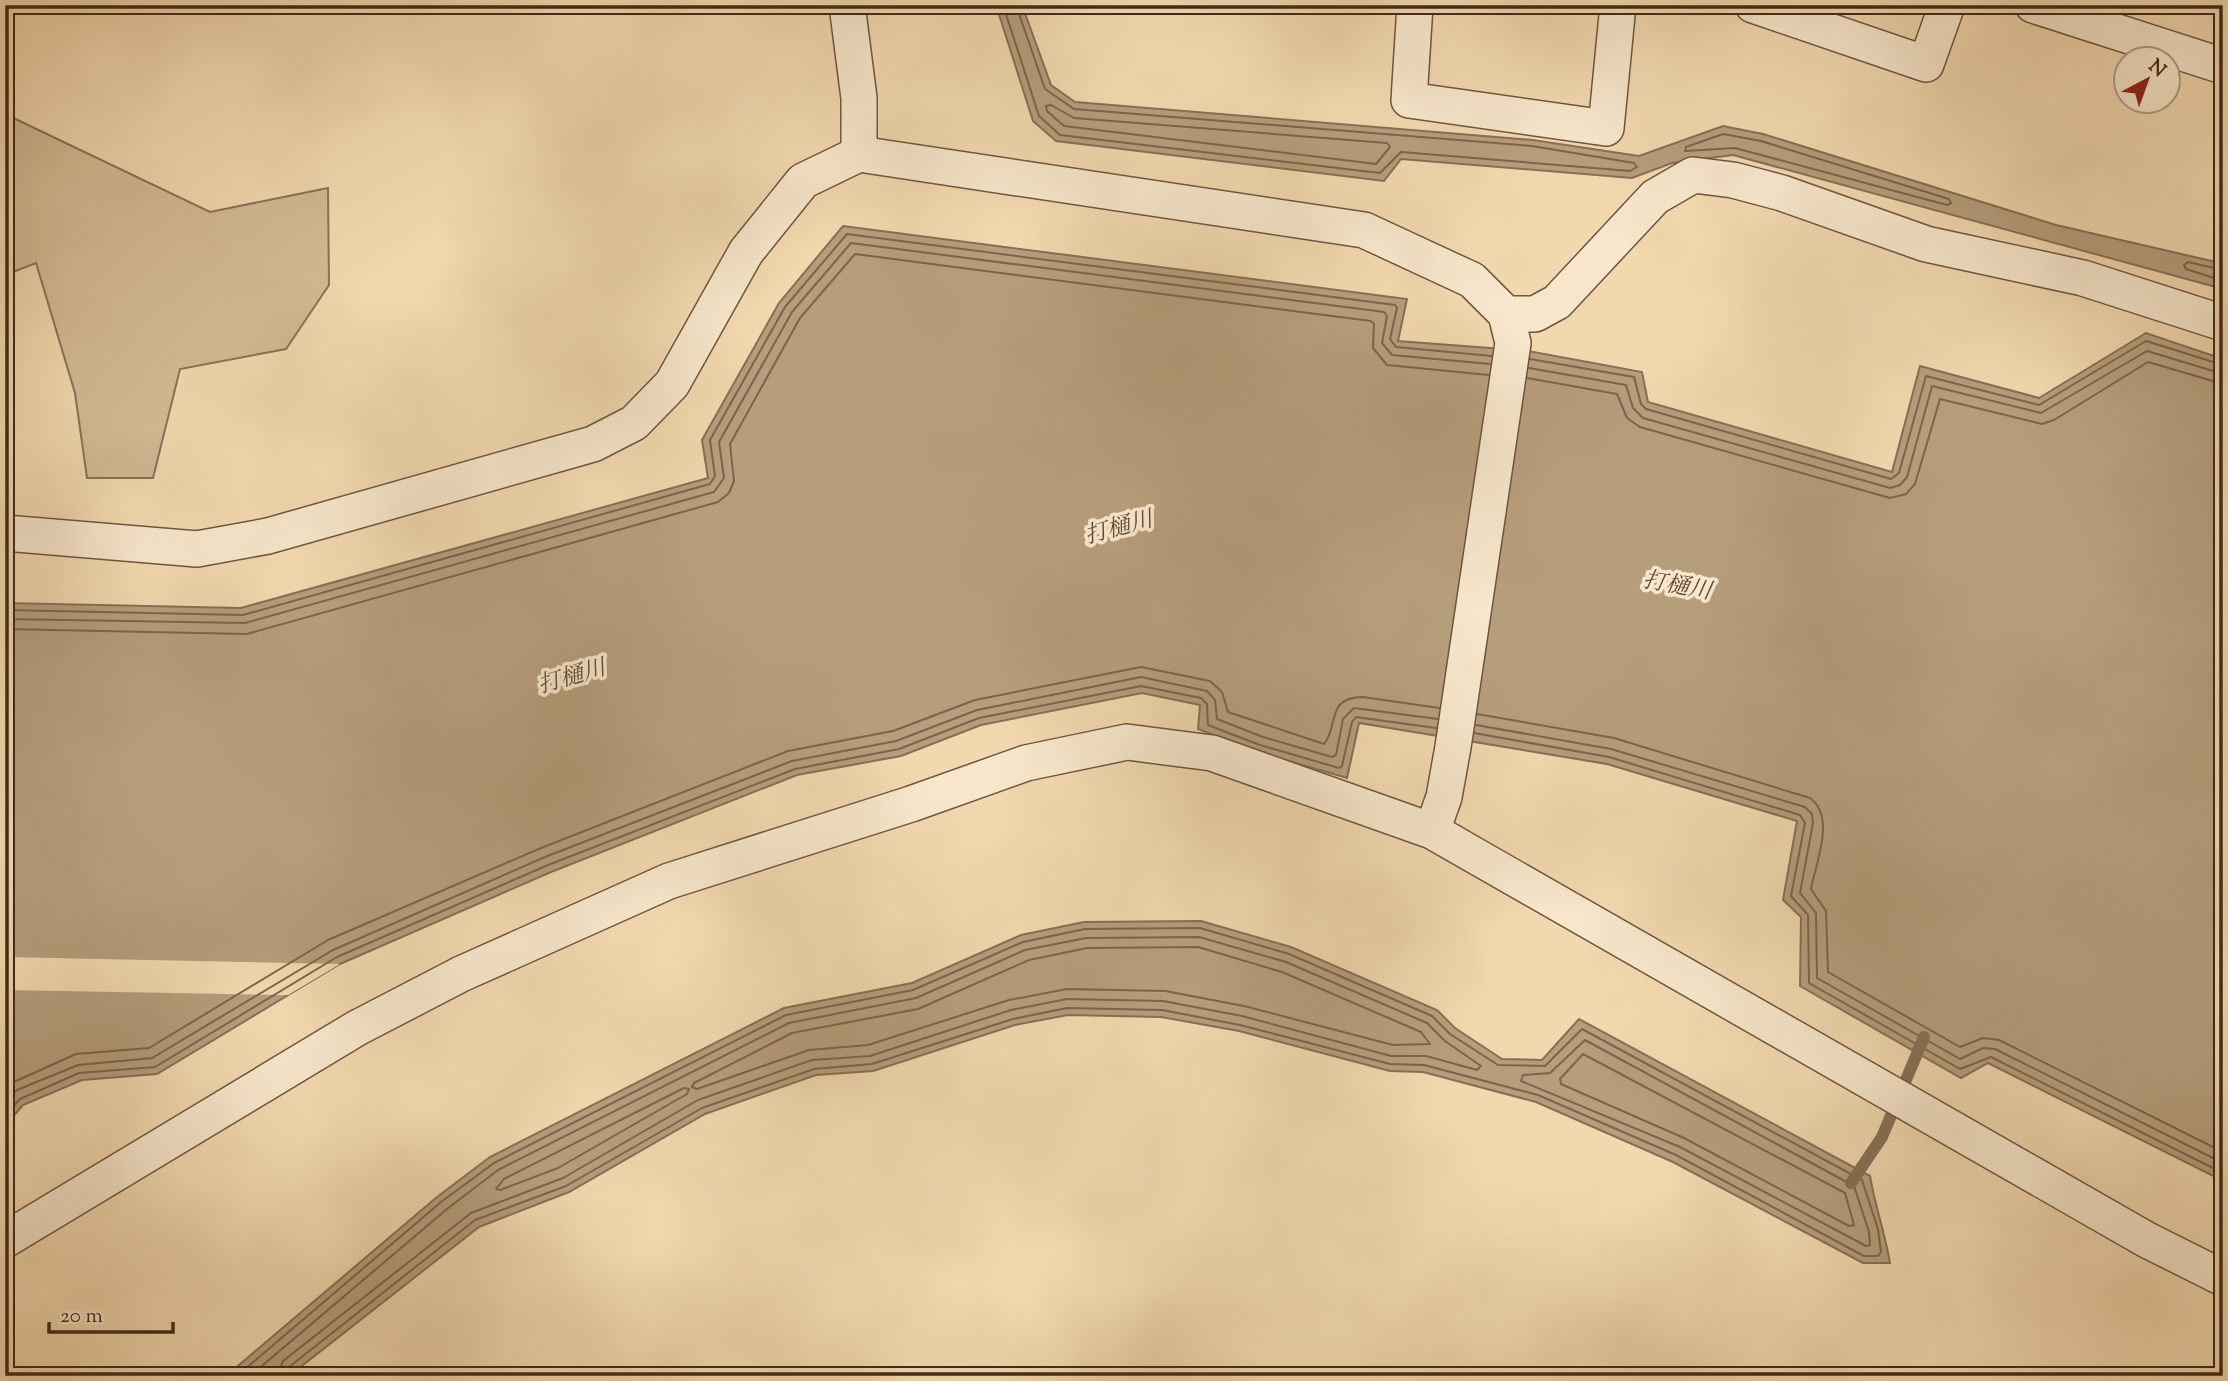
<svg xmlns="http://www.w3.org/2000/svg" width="2228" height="1381" viewBox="0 0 2228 1381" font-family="'Sorts Mill Goudy','Noto Serif JP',serif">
	<rect width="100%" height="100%" fill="#f2d8af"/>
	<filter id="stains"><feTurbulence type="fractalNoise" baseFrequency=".00286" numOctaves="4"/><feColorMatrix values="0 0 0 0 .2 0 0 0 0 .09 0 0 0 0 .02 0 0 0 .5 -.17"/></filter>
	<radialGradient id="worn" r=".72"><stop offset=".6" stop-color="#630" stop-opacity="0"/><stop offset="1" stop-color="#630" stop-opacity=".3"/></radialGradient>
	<path fill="#d4ba96" stroke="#8a7258" stroke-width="2" d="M5,114l205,98 118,-24 1,97 -43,64 -106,20 -27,109h-66l-12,-85 -39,-130 -31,12z"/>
	<path fill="#b69d7c" stroke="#876f55" stroke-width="2" d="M996,5h26l29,80 24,17 458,38 106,16 84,-30 40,8 293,91 160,37 7,2v25l-490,-134 -61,8 -40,15 -231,-19 -17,22 -328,-40 -23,-20z
		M843,226l564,73 -9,42 130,10 114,21 6,30 244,70 28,-106 119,32 107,-65 77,26v822l-235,-118 -27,15 -161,-92 1,-69 -18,-17 14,-79 -190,-57 -248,-41 -12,55 -89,-26 -60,-23 2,-24 -58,-12 -161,32 -80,31 -104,19 -246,97 -211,92 -183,110 -75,6 -59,25 -18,21v-523l236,5 467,-130 -6,-38 77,-137z
		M1201,921l90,26 146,63 18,18 47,31 40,1 37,-41 291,157c5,30 15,57 20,87h-27l-190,-101 -137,-60 -113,-30 -33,-1 -151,-40 -78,-14 -93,-2 -53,10 -142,46 -57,4 -111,39 -136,78 -90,35 -190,149h-63l211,-179 53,-40 294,-149 128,-25 109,-48 63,-13z"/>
	<path fill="#f2d8af" d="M5,957l335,7 -52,31 -283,-5z"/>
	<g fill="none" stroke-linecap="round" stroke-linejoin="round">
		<path stroke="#7c644b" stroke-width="2" d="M1003,5l36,111 21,19 320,38 21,-21 229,19 7,-4 -3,-4 -102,-17 -458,-37 -29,-20 -29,-84
			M1051,105l23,13 313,25 3,4 -14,17 -312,-38 -17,-15 -1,-5z
			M1723,134l38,7 188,58 2,4 -4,2 -212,-57 -50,3 1,-4z
			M2223,270l-35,-8 -4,3 2,4 37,12
			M1530,359l104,18 7,27 5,5 245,70 8,-6 27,-97 113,29 107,-64 77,24
			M1529,368l97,17 7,23 10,10 247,70 10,-3 7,-8 25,-91 109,27 106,-62 76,23
			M1527,378l90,16 10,24 13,9 250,71 16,-4 9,-10 25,-85 102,25 12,-4 94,-58 75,22
			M5,610l238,5 467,-131 5,-8 -5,-36 75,-133 62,-73 548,71 2,3 -7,31 6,8 96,9
			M5,619l240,4 469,-131 10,-14 -5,-36 73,-130 59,-69 533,69 3,4 -5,27 10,12 98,9
			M5,629l242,5 471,-132 11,-9 5,-12 -4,-37 70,-126 55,-64 516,67 3,3 -1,24 14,17 102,10
			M1477,714l137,24 196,60c26,19 6,64 1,91l15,22 2,61 132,75 23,-9 16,2 224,112
			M1476,725l135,24 194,58 7,7 1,9 -13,70 16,20 1,65 143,81 23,-11 12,1 228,114
			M1474,733l135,24 191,58 5,8 -14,73 17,19 1,68 151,86 31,-12 232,116
			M1198,947l84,25 139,60 9,12 -37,1 -149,-39 -79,-15 -98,-2 -58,11 -141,45 -59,5 -112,39 -5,-2 2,-4 98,-50 126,-24 111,-49 58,-12z
			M1585,1040l269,146 15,46 1,13 -4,1 -186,-99 -159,-66 2,-6 27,-2z
			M1583,1054l262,139 9,32 -5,1 -165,-88 -123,-54 -1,-5z
			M5,1086l71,-32 73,-6 179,-108 213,-92 247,-97 105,-20 82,-31 166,-33 69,14 12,11 6,20 96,32c15,-17 1,-47 39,-47l76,11
			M684,1088l5,1 -2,5 -129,74 -58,22 -4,-1 8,-10z
			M5,1101l12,-11 61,-25 74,-7 181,-108 212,-93 247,-96 104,-20 81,-31 164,-33 66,14 8,9 2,19 46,18 69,20 4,-2 7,-36 11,-11 84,11
			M5,1115l15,-16 59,-26 76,-6 182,-110 211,-92 247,-96 104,-20 80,-31 162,-32 60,12 6,6 1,21 52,20 79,23 3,-2 10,-44 4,-5 80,11
			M237,1376l204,-174 53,-39 292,-148 127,-25 110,-48 62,-13 115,-1 89,26 143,62 18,18 48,31 47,1 37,-37 280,151 16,49 3,23 -3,4h-14l-188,-101 -138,-60 -114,-30 -34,-1 -150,-39 -78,-15 -95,-2 -54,11 -141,45 -58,5 -112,39 -136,78 -91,34 -186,147 -3,9
			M250,1376l197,-167 51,-39 291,-147 127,-25 109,-48 61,-12 113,-1 87,25 141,61 18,18 36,25 -4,4 -51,-14h-35l-149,-40 -79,-15 -96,-2 -56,11 -141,46 -58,4 -114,40 -135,78 -92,35 -188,148 -6,15"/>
		<path stroke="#876f55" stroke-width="12" d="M1851,1183l31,-46 42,-100"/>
		<g stroke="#6d563f" stroke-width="38">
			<path id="street" d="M1415,5l-6,95 197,28 12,-123
				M1753,5l173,59 21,-59
				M2033,5l190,61
				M859,154l505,76 108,50 34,34 7,29 -60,404 -9,50 -12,34 715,409 76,38
				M1506,314h29l22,-12 98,-105 38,-22 40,5 49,13 144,51 157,34 140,45
				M5,533l192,16 71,-13 325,-92 41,-21 38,-39 74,-132 57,-71 56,-27v-56l-12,-93
				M5,1240l352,-212 104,-54 208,-93 242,-77 115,-41 101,-21 85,11 220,78"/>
		</g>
		<use href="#street" stroke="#f7e6cb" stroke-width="35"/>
	</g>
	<g text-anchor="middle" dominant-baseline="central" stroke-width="7" stroke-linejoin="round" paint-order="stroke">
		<g font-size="23" font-style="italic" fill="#644c37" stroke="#f7e6cb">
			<text transform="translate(1119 529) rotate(-15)">打樋川</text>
			<text transform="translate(1677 587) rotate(10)">打樋川</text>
			<text transform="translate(572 678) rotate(-16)">打樋川</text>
		</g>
	</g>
	<rect width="2228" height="1381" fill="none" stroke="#f2d8af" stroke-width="28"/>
	<rect x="7" y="7" width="2214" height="1367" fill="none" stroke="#412a1a" stroke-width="3.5"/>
	<rect x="14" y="14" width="2200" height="1353" fill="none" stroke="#412a1a" stroke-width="2"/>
	<g transform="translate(2147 80) rotate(41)"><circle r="33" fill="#f7e6cb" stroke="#ae9b84" stroke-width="2"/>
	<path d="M0-5L12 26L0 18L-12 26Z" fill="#8f2418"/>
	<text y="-10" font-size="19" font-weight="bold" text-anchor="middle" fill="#412a1a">N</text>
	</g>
	<path d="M49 1322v10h124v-10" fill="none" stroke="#412a1a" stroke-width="3.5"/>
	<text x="60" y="1322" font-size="21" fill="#412a1a" stroke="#f7e6cb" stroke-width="5" paint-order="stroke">20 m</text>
	<rect width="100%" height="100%" filter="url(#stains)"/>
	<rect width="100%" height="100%" fill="url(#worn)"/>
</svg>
